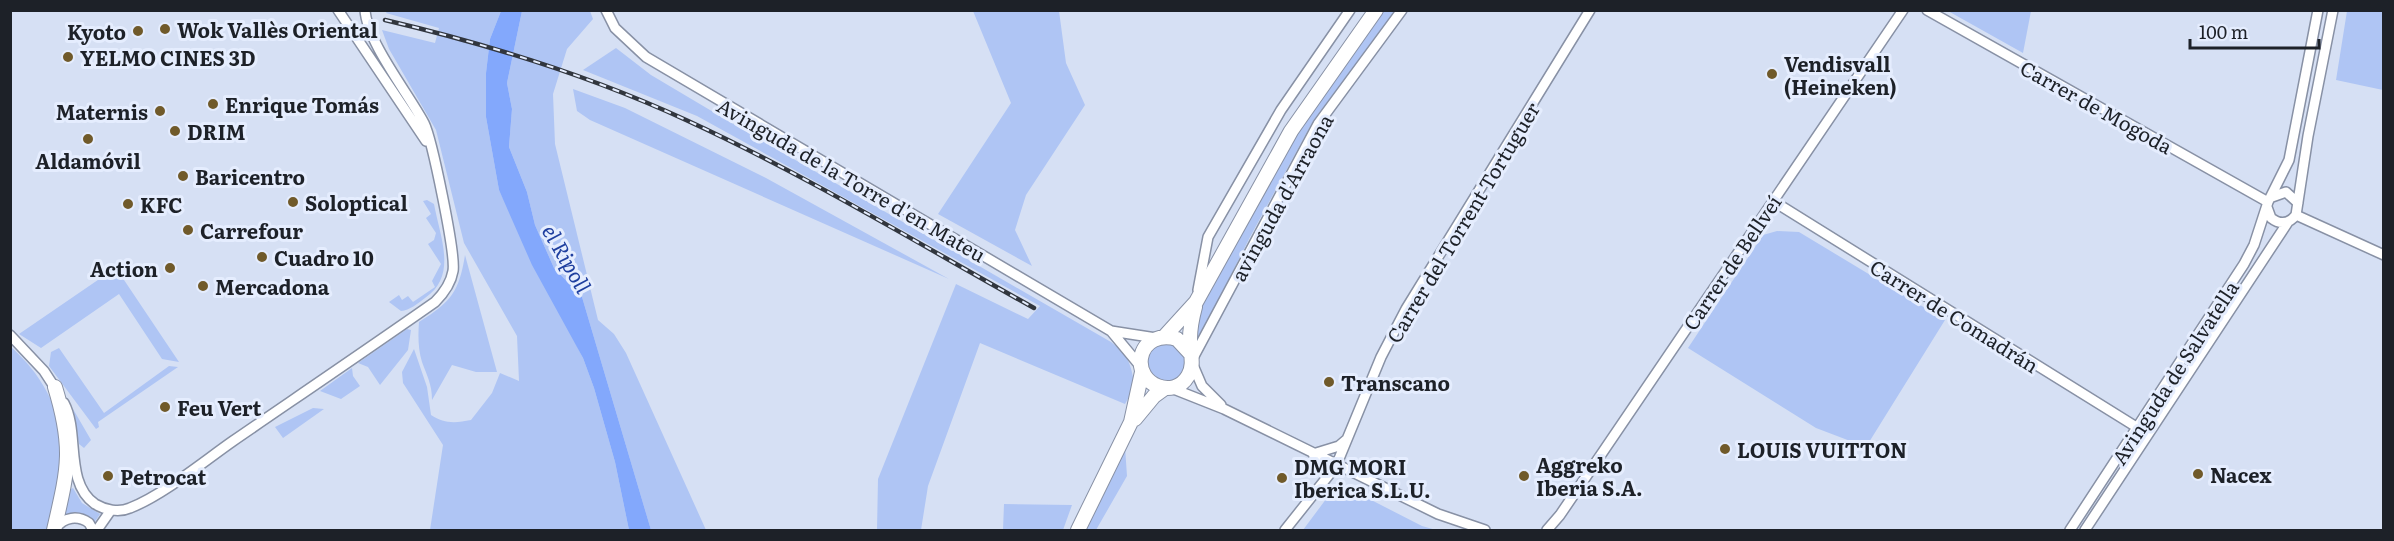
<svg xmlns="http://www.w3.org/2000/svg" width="2394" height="541" viewBox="0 0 2394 541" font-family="Literata,serif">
	<rect width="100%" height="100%" fill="#d6e0f4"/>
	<path fill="#afc5f4" d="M388,10l113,1 -11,28 -4,34v44l13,73 84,168 11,30 21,74 14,68h-199l13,-85 -40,-62 -1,-11 12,-23 13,38 4,28c13,9 25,8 40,5l21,-27 8,-20 19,8 -2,-45 -53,-93 -28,-113 -47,-81 -7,-19 53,13 4,-15 -53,-15z
		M522,11h68l3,8 -26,30 -14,45 2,50 43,176 16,14 12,19 80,177h-55l-69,-233 -28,-29 -19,-43 -8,-33 -18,-45 3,-38 -5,-26z
		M973,11h86l7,52 19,42 -59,90 -11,35 17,36 -94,-52 73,-111z
		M1382,11h14l-83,110 -63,116 -55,110 2,-33 106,-195z
		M1948,11h83l-8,42z
		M2347,11h36v79l-47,-10z
		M616,48l35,27 101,60 359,207c19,15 19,21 24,44l-10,18 -145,-61 -52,143 -7,44h-44l1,-51 78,-195 72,35 12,-13 -343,-190 -114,-46z
		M573,89l52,19 141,70 183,101 -359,-159 -13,-9z
		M427,200l7,4c6,33 24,72 -9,94 -8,6 -15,12 -24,13l-12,-9 10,-7 3,5 6,-4 5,6 22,-15 -3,-6 9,-17 -13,-20 6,-4 2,-7 -10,-15 5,-4 -8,-13z
		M1777,231l22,1 146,88 -79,127 -50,-19 -128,-80 75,-113z
		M465,255l32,117h-21l-24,-7 -20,35c0,-16 -5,-24 -10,-38 -4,-13 -4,-27 -3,-40 32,-20 40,-30 46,-67z
		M111,271h7l61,91 -17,-3 -43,-65 -78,54 -22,-14z
		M407,329l4,1 -3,20 -28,35 -12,-18 -10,-4z
		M1162,342c26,6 31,21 13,42h-21l-11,-24 2,-7z
		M10,346c31,28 49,59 53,101 2,20 -10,62 -14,83h-38z
		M59,348l45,65 65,-47 9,1 -80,55 1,5 -3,2 -47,-63 2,-14z
		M352,368l1,8 7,10 -19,13 -21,-8z
		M313,408l11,1 -41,29 -8,-11z
		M73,409l18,31 -7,8 -5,-4z
		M1125,447l2,29 -31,54h-12z
		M1338,483l84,43 14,4h-133z
		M73,488l9,15 18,11 -6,9 -25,-9 -5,1 5,-25z
		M1004,504l68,1 -9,25h-60z"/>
	<path fill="#83a8fc" d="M501,11h21l-15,72 5,26 -3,38 18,45 8,33 19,43 28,29 69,233h-22l-14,-68 -21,-74 -11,-30 -51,-93 -33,-75 -13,-73v-44l4,-34z"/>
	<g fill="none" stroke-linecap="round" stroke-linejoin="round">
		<g stroke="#8891a5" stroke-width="12">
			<path id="street" d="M338,10l88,131
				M606,10l9,18 31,29 465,274 30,36
				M1927,10l341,192
				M2272,197l14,-5 12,11
				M1773,201l365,227
				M2267,207l4,11c9,7 18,6 25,-3l12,-79 25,-126
				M2296,215l88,40
				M1198,290l10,-53 73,-127 69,-100
				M1111,331l45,7
				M10,335l34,36 13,20
				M1192,360l126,-236 84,-114
				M1193,365l9,21 19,19
				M1171,388l53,21 214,105 47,16
				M64,403c16,30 0,79 31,101 10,6 24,9 35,4 33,-13 73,-46 103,-67 67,-46 135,-92 202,-139 9,-9 16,-19 18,-31 3,-16 -21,-132 -29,-148 -16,-30 -57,-81 -59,-113
				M1313,454l26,-8 7,-6
				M56,528c8,-11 22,-13 33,-5l4,7
				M97,530l14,-20
				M1285,530l51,-64 45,-109 25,-48 184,-299
				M1547,530l13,-15 343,-505
				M2070,530l174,-266 10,-19 14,-43 21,-42 29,-150
				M2085,530l203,-308"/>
		</g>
		<g stroke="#8891a5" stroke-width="16">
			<path id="secondary" d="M1165,336l31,-34 95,-171 85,-121
				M1190,353l-13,-14c-16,-5 -33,1 -36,19 -4,27 33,42 47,18 7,-11 2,-24 2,-37 0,-11 2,-21 5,-32
				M1135,419l19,-23 11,-8
				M54,530c14,-61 20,-81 1,-143
				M1078,530l53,-108 11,-50"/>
		</g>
		<use href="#street" stroke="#fff" stroke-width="9"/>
		<use href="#secondary" stroke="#fff" stroke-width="14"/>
		<g stroke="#31363e" stroke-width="4.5">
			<path id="rail" d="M385,20c102,24 206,56 301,100 120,55 233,124 348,188"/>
		</g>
		<use href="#rail" stroke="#e5edfe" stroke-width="2" stroke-dasharray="7" stroke-linecap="butt"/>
	</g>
	<g fill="#705a2a" stroke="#e5edfe" stroke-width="2">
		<circle cx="165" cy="29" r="6"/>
		<circle cx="138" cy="31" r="6"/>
		<circle cx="68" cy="57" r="6"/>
		<circle cx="1772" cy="74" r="6"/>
		<circle cx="213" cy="104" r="6"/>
		<circle cx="160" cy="111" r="6"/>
		<circle cx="175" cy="131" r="6"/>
		<circle cx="88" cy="139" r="6"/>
		<circle cx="183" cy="176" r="6"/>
		<circle cx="293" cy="202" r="6"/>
		<circle cx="128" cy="204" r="6"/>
		<circle cx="188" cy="230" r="6"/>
		<circle cx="262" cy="257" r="6"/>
		<circle cx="170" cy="268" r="6"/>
		<circle cx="203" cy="286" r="6"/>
		<circle cx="1329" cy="382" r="6"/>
		<circle cx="165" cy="407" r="6"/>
		<circle cx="1725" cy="449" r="6"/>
		<circle cx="2198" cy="474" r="6"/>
		<circle cx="108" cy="476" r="6"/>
		<circle cx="1524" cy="476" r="6"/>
		<circle cx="1282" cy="478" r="6"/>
	</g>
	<g text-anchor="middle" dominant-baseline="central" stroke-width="6" stroke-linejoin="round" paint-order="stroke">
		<g font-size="20" font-weight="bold" fill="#1d2128" stroke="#e5edfe" text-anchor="start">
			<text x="177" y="29">Wok Vallès Oriental</text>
			<text x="126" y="31" text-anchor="end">Kyoto</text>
			<text x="80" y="57">YELMO CINES 3D</text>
			<text x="1784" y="63">Vendisvall<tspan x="1784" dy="23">(Heineken)</tspan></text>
			<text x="225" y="104">Enrique Tomás</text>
			<text x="148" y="111" text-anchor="end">Maternis</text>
			<text x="187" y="131">DRIM</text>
			<text x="88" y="160" text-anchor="middle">Aldamóvil</text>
			<text x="195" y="176">Baricentro</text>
			<text x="305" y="202">Soloptical</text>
			<text x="140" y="204">KFC</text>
			<text x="200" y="230">Carrefour</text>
			<text x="274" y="257">Cuadro 10</text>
			<text x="158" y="268" text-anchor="end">Action</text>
			<text x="215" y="286">Mercadona</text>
			<text x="1341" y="382">Transcano</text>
			<text x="177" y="407">Feu Vert</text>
			<text x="1737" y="449">LOUIS VUITTON</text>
			<text x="1536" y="464">Aggreko<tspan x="1536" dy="23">Iberia S.A.</tspan></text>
			<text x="1294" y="466">DMG MORI<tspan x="1294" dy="23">Iberica S.L.U.</tspan></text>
			<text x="2210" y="474">Nacex</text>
			<text x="120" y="476">Petrocat</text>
		</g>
		<g font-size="20" fill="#1d2128" stroke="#e5edfe">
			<text transform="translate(2097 106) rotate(29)">Carrer de Mogoda</text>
			<text transform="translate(852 179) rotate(30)">Avinguda de la Torre d'en Mateu</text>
			<text transform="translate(1281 197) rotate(-61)">avinguda d'Arraona</text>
			<text transform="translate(1462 222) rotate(-59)">Carrer del Torrent Tortuguer</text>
			<text transform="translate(1731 262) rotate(-56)">Carrer de Bellveí</text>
			<text transform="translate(1955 315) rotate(32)">Carrer de Comadrán</text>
			<text transform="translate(2174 372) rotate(-57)">Avinguda de Salvatella</text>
		</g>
		<g font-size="21" font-style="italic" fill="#1f3f9f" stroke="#e5edfe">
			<text transform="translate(568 258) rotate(60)">el Ripoll</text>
		</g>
	</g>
	<rect width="2394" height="541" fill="none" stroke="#1d2128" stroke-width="24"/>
	<path d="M2190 39v9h129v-9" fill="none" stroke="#1d2128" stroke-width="3"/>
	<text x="2199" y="39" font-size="18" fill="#1d2128" stroke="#e5edfe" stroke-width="4.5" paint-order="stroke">100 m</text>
</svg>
